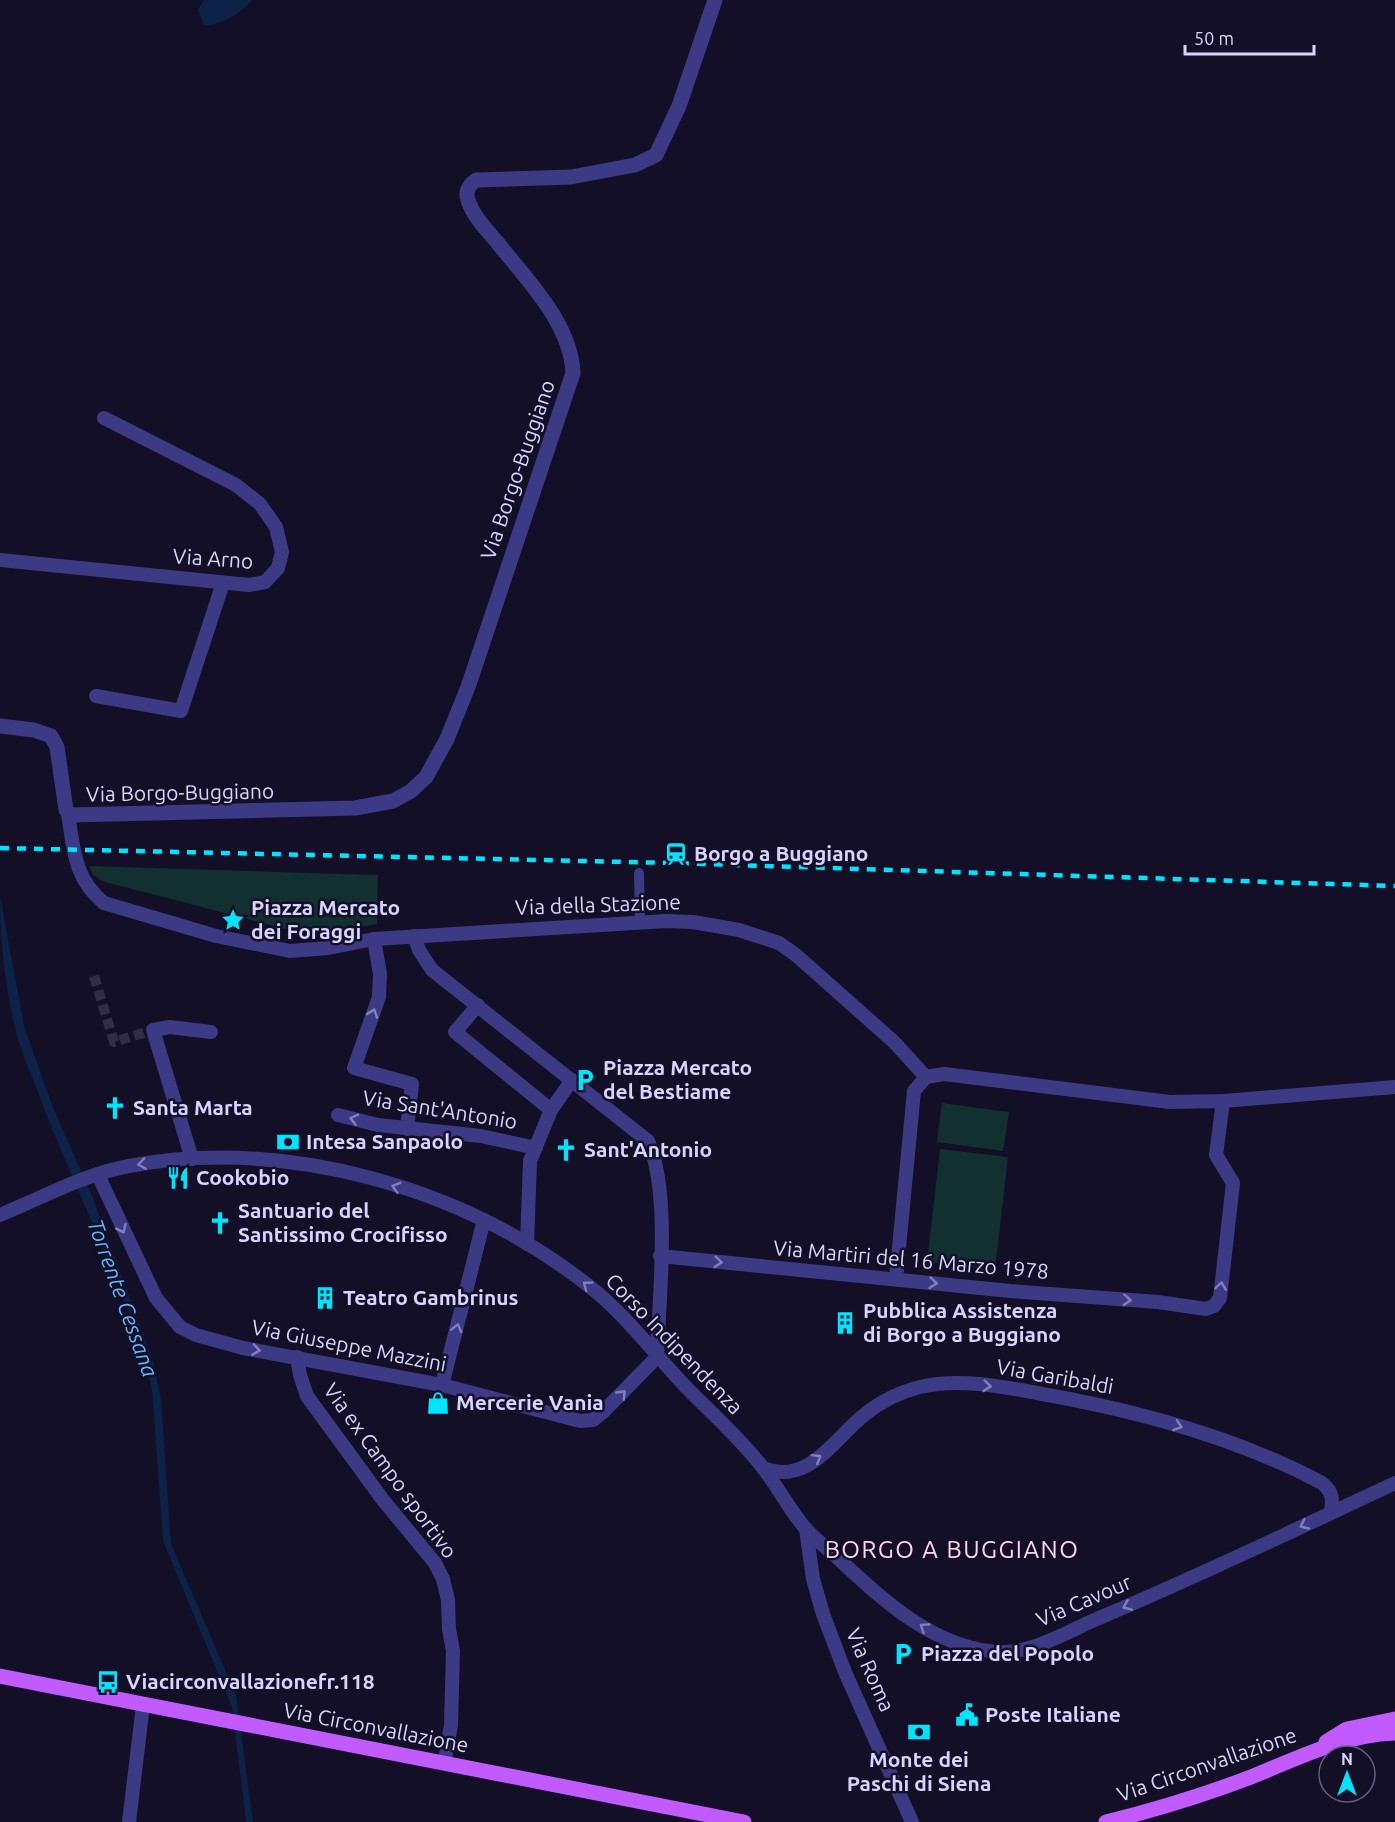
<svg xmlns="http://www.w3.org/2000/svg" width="1395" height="1822" viewBox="0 0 1395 1822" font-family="Ubuntu,sans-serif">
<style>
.green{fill:#12302f}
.water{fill:#0c2248}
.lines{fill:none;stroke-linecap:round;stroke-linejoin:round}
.pedestrian-tunnel{stroke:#312d47;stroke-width:10;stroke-dasharray:10 5;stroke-linecap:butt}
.pedestrian{stroke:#3d3a85;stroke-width:10}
.minor{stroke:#3d3a85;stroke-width:14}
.tertiary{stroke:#3d3a85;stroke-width:15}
.primary{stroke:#c25bff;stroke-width:15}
.rail{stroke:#00e5ff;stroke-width:4.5;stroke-dasharray:9 8;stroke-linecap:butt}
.oneway{stroke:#837fbc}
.labels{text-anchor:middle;stroke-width:5;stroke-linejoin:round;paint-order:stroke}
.street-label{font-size:21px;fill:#d9d4ff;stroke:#130f26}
.poi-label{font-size:21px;font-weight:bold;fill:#d9d4ff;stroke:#130f26;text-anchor:start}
.water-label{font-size:22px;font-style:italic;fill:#62b6ff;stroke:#130f26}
.quarter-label{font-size:24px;letter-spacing:1.5px;fill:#ffd6f0;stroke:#130f26}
</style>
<rect width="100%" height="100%" fill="#130f26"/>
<g class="green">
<polygon points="89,866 378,875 377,924 312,936 102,881 93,875"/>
<polygon points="942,1103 1009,1112 1003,1151 937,1142"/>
<polygon points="940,1149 1008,1157 995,1270 927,1262"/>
</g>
<g class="water">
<path d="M204 0H252C243 12 219 27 204 25L198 10Z"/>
<path d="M0 896 24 1026 52 1105 92 1196 153 1361 161 1399 171 1544 236 1695 253 1822H246L232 1707 163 1541 152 1390C128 1286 74 1191 38 1092 30 1072 21 1052 16 1031 5 987 0 941 0 896Z"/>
</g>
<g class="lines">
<polyline class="pedestrian-tunnel" points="94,976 114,1042 153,1030"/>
<polyline class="pedestrian" points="639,873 640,921"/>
<g class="minor">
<polyline points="0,560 249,585 265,582 278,568 282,552 276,527 260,504 236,485 104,418"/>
<polyline points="96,696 181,711 223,583"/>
<path d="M68 814C74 850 74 879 104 903L216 936 290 951 328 948 374 939 666 921 693 922 739 930 779 943 796 955 894 1042 926 1077"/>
<path d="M414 936 419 950 432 970 648 1141C671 1192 659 1298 657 1357"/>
<polyline points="374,939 380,974 379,997 354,1068 412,1084 407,1129"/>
<polyline points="478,1005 455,1032 551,1110 572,1080"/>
<polyline points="338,1115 378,1125 481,1136 536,1148"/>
<polyline points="192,1159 153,1030 170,1027 211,1032"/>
<polyline points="98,1175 156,1298 180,1327 196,1335 243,1348 442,1385 580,1421 593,1420 603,1412 657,1357"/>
<path d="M0 1215C41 1198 85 1174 129 1166 287 1137 463 1187 589 1286 625 1314 653 1352 684 1385 710 1412 740 1438 763 1468 778 1487 789 1509 805 1528 816 1540 829 1550 841 1561 885 1602 936 1649 1000 1652 1034 1653 1068 1631 1099 1618 1199 1576 1297 1529 1395 1483"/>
<polyline points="527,1244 530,1161 551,1110"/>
<polyline points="660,1256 1010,1291 1158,1302 1206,1309 1214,1306 1220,1298 1233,1183 1216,1155 1223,1101"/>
<polyline points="896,1279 914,1091 926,1077 944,1074 1170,1102 1223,1101 1395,1087"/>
<polyline points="297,1357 300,1375 307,1396 383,1500 435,1563 443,1579 448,1600 449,1629 453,1651 451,1725 446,1754"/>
<polyline points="442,1385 484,1220"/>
<path d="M763 1468C808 1486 834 1439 864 1415 880 1402 900 1392 920 1387 958 1378 1000 1386 1037 1393 1135 1410 1234 1436 1322 1483 1333 1492 1333 1499 1331 1513"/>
<polyline points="806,1529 813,1579 823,1614 845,1672 912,1822"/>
<polyline points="129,1822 143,1705"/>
</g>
<path class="tertiary" d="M0 726 34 730 51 736 57 747 66 810 71 815 355 808 393 801 411 791 426 777 447 739 468 687 573 373C571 323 526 279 497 242 486 229 473 216 468 200 465 191 469 185 476 180L571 177 635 165 656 155 679 106 715 0"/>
<g class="primary">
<polyline points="0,1676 744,1822"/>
<polyline points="1326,1742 1347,1729 1395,1719"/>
<path d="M1106 1822C1155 1810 1204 1795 1251 1777 1298 1758 1343 1735 1395 1733"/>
</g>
<polyline class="rail" points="0,848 673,863 1395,886"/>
</g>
<defs><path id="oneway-chevron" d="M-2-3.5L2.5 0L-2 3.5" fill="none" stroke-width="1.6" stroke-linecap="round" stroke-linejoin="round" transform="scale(1.5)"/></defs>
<g class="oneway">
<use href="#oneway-chevron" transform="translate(373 1013) rotate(-71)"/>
<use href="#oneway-chevron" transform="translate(354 1119) rotate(-166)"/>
<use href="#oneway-chevron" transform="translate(142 1164) rotate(172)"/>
<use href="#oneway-chevron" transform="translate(396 1187) rotate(-164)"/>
<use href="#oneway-chevron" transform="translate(122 1229) rotate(66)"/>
<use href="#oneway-chevron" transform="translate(718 1262) rotate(6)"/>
<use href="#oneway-chevron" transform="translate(933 1283) rotate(6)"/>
<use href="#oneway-chevron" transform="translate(587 1285) rotate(-143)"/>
<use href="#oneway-chevron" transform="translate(1221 1286) rotate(-82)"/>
<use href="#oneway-chevron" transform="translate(1127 1300) rotate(4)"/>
<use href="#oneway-chevron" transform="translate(457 1328) rotate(-76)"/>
<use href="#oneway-chevron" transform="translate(256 1350) rotate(9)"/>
<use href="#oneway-chevron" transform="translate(987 1386) rotate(6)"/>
<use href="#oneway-chevron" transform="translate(622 1394) rotate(-46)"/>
<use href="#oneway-chevron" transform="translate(1178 1426) rotate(19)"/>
<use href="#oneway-chevron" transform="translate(817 1458) rotate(-32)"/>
<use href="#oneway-chevron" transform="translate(1304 1525) rotate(155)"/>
<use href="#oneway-chevron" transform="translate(1127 1606) rotate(157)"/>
<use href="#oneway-chevron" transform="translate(924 1627) rotate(-146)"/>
</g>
<defs>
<g id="station-bare" transform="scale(1.8)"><path d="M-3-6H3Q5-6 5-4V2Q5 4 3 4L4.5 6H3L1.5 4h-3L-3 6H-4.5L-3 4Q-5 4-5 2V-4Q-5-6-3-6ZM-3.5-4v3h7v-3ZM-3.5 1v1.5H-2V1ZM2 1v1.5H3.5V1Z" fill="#00e5ff" stroke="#130f26" stroke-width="2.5" paint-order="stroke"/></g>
<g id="sight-bare" transform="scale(1.8)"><path d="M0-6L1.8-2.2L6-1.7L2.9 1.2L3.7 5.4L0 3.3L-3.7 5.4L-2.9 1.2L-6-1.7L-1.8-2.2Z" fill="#00e5ff" stroke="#130f26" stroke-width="2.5" paint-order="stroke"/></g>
<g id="parking-bare" transform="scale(1.8)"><path d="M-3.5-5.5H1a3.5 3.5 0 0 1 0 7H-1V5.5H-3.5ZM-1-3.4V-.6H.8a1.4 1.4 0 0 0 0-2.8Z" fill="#00e5ff" stroke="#130f26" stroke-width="2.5" paint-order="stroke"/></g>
<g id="church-bare" transform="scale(1.8)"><path d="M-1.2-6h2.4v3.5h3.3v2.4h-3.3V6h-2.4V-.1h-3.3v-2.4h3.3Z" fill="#00e5ff" stroke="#130f26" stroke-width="2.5" paint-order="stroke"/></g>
<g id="bank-bare" transform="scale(1.8)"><path d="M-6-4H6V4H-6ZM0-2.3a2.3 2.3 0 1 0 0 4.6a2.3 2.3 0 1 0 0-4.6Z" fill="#00e5ff" stroke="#130f26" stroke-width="2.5" paint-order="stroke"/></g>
<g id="restaurant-bare" transform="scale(1.8)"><path d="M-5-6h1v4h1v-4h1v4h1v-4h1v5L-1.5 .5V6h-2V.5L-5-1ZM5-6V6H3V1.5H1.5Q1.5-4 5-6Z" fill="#00e5ff" stroke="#130f26" stroke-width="2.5" paint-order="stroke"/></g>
<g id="building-bare" transform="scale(1.8)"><path d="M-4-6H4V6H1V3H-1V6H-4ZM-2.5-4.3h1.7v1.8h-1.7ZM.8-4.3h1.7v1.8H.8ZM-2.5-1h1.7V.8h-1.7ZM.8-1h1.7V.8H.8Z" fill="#00e5ff" stroke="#130f26" stroke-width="2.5" paint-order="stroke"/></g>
<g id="shop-bare" transform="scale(1.8)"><path d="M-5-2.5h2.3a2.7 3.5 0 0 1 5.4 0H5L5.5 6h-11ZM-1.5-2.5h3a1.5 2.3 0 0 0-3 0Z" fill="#00e5ff" stroke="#130f26" stroke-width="2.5" paint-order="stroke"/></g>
<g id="bus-bare" transform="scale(1.8)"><path d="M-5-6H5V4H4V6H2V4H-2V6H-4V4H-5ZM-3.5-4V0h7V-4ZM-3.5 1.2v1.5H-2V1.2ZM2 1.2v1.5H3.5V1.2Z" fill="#00e5ff" stroke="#130f26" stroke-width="2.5" paint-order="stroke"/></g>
<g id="civic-bare" transform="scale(1.8)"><path d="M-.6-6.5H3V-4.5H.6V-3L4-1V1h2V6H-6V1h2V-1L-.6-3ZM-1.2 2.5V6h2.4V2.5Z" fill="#00e5ff" stroke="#130f26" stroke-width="2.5" paint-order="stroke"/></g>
</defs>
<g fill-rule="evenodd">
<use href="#station-bare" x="676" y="854"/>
<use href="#sight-bare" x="233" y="920"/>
<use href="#parking-bare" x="585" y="1080"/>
<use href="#church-bare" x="115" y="1108"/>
<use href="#bank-bare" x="288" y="1142"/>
<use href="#church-bare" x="566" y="1150"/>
<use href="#restaurant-bare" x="178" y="1178"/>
<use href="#church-bare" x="220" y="1223"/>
<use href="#building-bare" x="325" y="1298"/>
<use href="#building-bare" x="845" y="1323"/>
<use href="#shop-bare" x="438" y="1403"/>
<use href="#parking-bare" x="903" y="1654"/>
<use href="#bus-bare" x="108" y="1682"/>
<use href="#civic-bare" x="967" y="1715"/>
<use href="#bank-bare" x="919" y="1732"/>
</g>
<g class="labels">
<g class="street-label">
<text transform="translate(518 470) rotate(-71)" y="7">Via Borgo-Buggiano</text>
<text transform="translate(213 559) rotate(4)" y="7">Via Arno</text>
<text transform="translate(180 793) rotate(-1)" y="7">Via Borgo-Buggiano</text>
<text transform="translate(598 905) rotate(-2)" y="7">Via della Stazione</text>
<text transform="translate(440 1110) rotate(9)" y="7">Via Sant'Antonio</text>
<text transform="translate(911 1260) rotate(5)" y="7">Via Martiri del 16 Marzo 1978</text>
<text transform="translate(674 1344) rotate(46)" y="7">Corso Indipendenza</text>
<text transform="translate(349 1346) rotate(11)" y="7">Via Giuseppe Mazzini</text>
<text transform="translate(1055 1377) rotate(10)" y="7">Via Garibaldi</text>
<text transform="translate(390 1471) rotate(54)" y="7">Via ex Campo sportivo</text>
<text transform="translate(1084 1601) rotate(-23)" y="7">Via Cavour</text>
<text transform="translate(870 1670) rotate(66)" y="7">Via Roma</text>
<text transform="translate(376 1728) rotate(11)" y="7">Via Circonvallazione</text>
<text transform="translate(1207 1765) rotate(-19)" y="7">Via Circonvallazione</text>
</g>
<g class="poi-label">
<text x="694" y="861">Borgo a Buggiano</text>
<text x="251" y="915">Piazza Mercato<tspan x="251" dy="24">dei Foraggi</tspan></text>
<text x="603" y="1075">Piazza Mercato<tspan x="603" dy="24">del Bestiame</tspan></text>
<text x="133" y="1115">Santa Marta</text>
<text x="306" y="1149">Intesa Sanpaolo</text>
<text x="584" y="1157">Sant'Antonio</text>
<text x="196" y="1185">Cookobio</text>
<text x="238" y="1218">Santuario del<tspan x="238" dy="24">Santissimo Crocifisso</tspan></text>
<text x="343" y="1305">Teatro Gambrinus</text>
<text x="863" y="1318">Pubblica Assistenza<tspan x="863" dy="24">di Borgo a Buggiano</tspan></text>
<text x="456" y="1410">Mercerie Vania</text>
<text x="921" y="1661">Piazza del Popolo</text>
<text x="126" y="1689">Viacirconvallazionefr.118</text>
<text x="985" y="1722">Poste Italiane</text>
<text x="919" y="1767" text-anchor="middle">Monte dei<tspan x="919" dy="24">Paschi di Siena</tspan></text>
</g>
<g class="water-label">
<text transform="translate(123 1298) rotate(70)" y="8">Torrente Cessana</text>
</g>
<g class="quarter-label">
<text x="952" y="1558">BORGO A BUGGIANO</text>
</g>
</g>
<g transform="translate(1347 1774)"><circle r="28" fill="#130f26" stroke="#625e7d" stroke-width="1.5"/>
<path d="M0-4.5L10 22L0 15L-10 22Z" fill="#00e5ff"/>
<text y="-9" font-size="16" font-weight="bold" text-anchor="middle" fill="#d9d4ff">N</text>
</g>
<path d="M1185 45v9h129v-9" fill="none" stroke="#d9d4ff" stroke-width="3"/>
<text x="1194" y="45" font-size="18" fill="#d9d4ff" stroke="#130f26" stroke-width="4.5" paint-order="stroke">50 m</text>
</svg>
